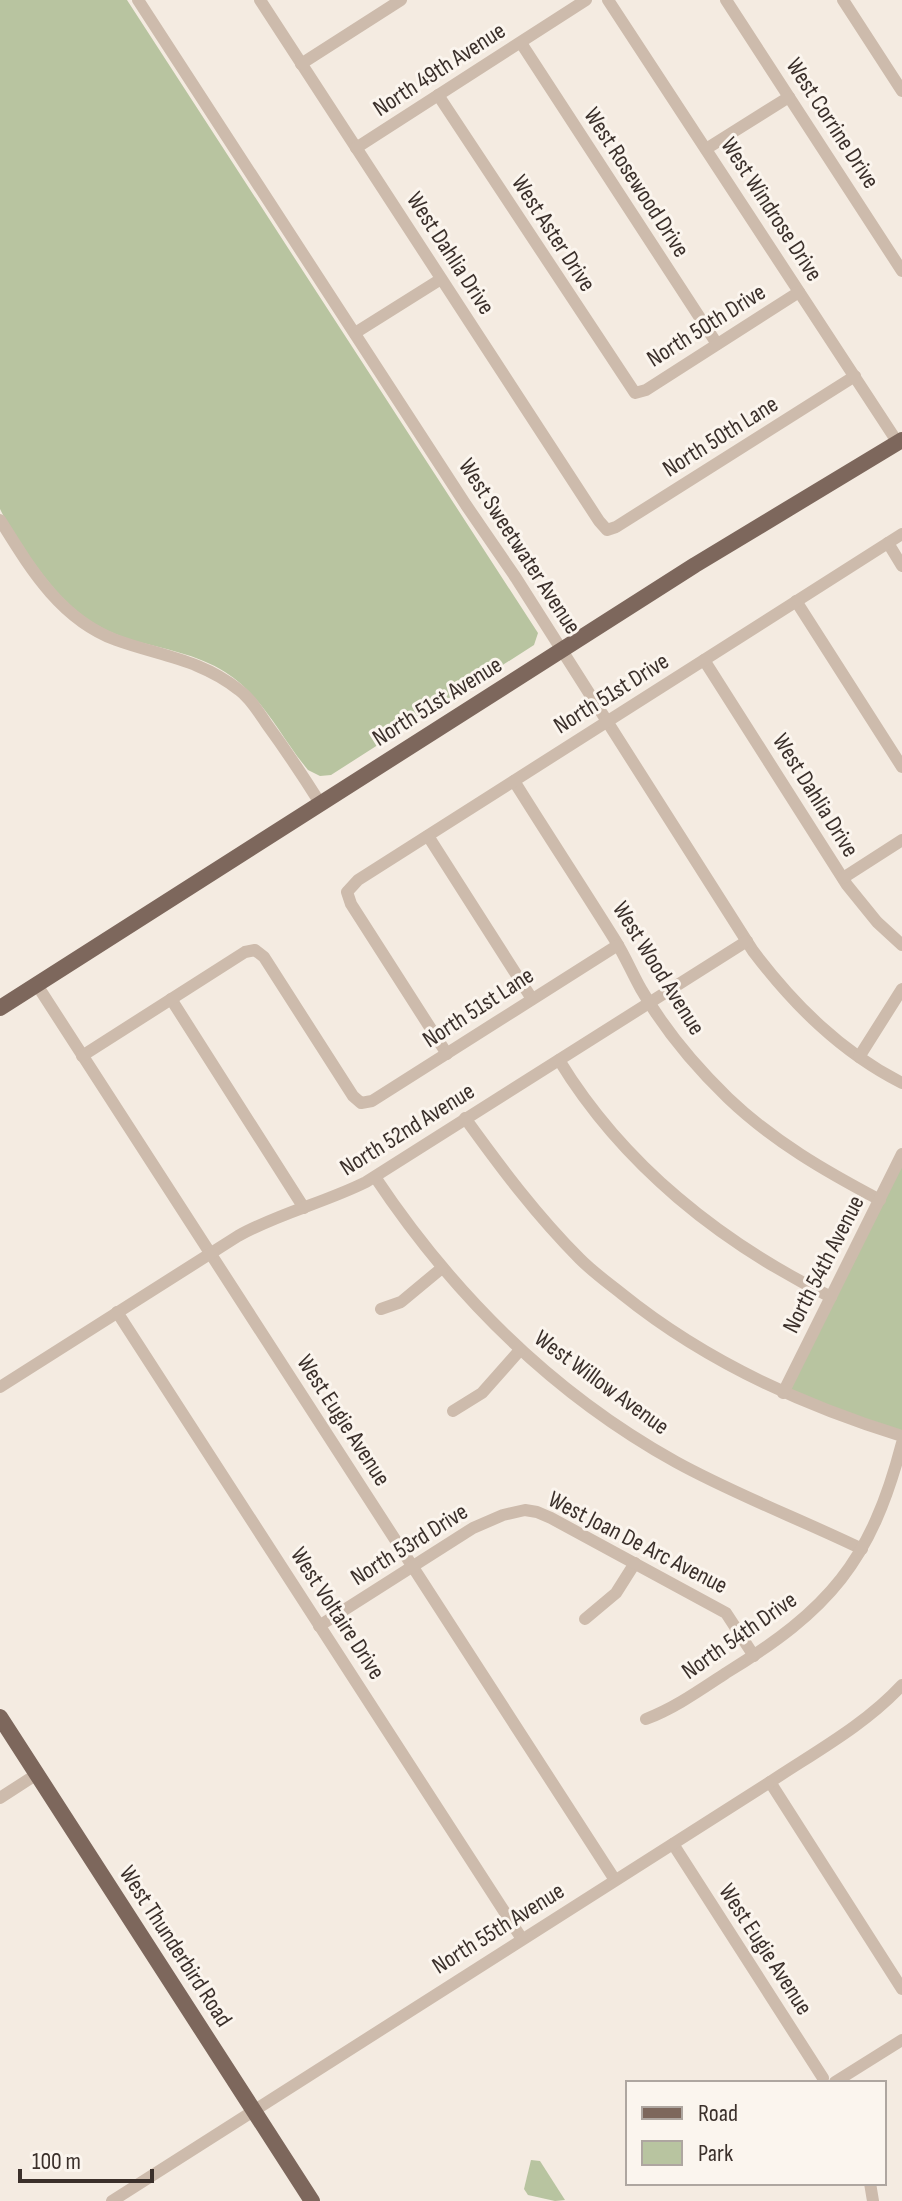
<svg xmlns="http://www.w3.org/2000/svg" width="902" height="2201" viewBox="0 0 902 2201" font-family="'Sofia Sans Condensed',sans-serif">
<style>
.green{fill:#b8c4a0}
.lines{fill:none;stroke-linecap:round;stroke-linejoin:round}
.minor{stroke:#cdbbac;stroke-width:12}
.major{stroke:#7d675c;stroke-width:16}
.labels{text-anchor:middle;stroke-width:6;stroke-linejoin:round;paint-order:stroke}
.street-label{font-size:24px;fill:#3b302b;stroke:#fbf5ee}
</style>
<rect width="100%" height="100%" fill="#f4ebe1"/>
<g class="green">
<path d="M0 0H127L538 633 534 645 331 775 320 776 308 770C280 736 263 696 225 672 197 654 163 649 132 640 83 625 58 597 29 556 19 541 8 526 0 509Z"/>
<polygon points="902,1154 902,1436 783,1393"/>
<polygon points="531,2160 540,2161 565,2200 555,2201 528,2195 524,2189"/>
</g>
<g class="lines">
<g class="minor">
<path d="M138 0 466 505 516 578 753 951C794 1005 841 1052 902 1083"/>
<polyline points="260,0 599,521 607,530 616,527 855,376"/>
<polyline points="608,0 898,443"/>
<polyline points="726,0 902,271"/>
<polyline points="843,0 902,91"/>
<polyline points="521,43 717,344"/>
<polyline points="301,64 401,0"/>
<polyline points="438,95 635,393 646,390 799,292"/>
<polyline points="356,148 586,0"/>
<polyline points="706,149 789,97"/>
<polyline points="355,333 441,279"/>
<path d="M0 520C30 568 60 619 116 640 160 656 200 659 239 690 250 698 258 711 266 723 285 749 303 776 320 803"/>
<polyline points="888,543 902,566"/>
<polyline points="796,601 902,767"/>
<polyline points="704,660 847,885 877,922 902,945"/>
<path d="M514 781C547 834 582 887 615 940 625 956 632 973 641 989 664 1029 695 1066 728 1098 773 1141 825 1171 880 1200"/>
<polyline points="428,836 532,999"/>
<polyline points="843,878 902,840"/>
<polyline points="37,985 615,1880"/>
<polyline points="171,999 304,1208"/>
<polyline points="447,1054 351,904 347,892 358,880 902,534"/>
<polyline points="82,1056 245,952 255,950 264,957 353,1096 361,1103 372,1101 618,945"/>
<polyline points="859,1057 902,989"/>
<path d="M559 1060C623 1165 721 1243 831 1297"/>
<path d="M465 1118C501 1168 537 1216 580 1259 593 1272 608 1283 622 1294 705 1361 801 1405 902 1436"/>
<path d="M375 1177C453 1294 552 1393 676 1462 736 1495 800 1519 862 1549"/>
<polyline points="381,1309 401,1302 442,1268"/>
<polyline points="117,1312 522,1939"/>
<path d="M0 1387 238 1236C279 1213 324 1203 366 1182L747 941"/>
<polyline points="783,1393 902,1154"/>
<polyline points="453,1411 482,1393 520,1350"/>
<polyline points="585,1619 616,1593 635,1563"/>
<polyline points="319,1626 473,1528 503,1515 525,1510 537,1512 551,1518 726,1613 754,1656"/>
<path d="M646 1719C675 1708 700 1690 726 1673 829 1610 871 1562 902 1443"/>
<polyline points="770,1782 902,1989"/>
<polyline points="0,1798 37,1774"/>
<polyline points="673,1844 823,2078"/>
<polyline points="835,2082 902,2040"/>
<polyline points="870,2183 873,2201"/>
<path d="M112 2201 770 1782C815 1752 865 1725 902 1685"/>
</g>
<g class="major">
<polyline points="0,1008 695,565 902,440"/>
<polyline points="0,1717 312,2201"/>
</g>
</g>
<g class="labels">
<g class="street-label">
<text transform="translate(439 69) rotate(-33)" y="8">North 49th Avenue</text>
<text transform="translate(833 123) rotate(57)" y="8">West Corrine Drive</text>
<text transform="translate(637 182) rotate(57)" y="8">West Rosewood Drive</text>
<text transform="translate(772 209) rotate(57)" y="8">West Windrose Drive</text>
<text transform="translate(554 233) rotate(57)" y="8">West Aster Drive</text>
<text transform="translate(451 253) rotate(57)" y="8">West Dahlia Drive</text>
<text transform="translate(706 325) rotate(-32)" y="8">North 50th Drive</text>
<text transform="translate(720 436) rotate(-32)" y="8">North 50th Lane</text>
<text transform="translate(520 546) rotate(57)" y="8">West Sweetwater Avenue</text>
<text transform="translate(611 693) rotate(-32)" y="8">North 51st Drive</text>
<text transform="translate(437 701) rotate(-32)" y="8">North 51st Avenue</text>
<text transform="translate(816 795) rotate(58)" y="8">West Dahlia Drive</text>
<text transform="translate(659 968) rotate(58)" y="8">West Wood Avenue</text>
<text transform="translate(478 1007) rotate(-33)" y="8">North 51st Lane</text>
<text transform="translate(407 1129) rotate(-32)" y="8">North 52nd Avenue</text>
<text transform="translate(823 1264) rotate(-63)" y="8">North 54th Avenue</text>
<text transform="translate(602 1382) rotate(36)" y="8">West Willow Avenue</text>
<text transform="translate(344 1420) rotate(57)" y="8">West Eugie Avenue</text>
<text transform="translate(638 1542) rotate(27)" y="8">West Joan De Arc Avenue</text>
<text transform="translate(409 1544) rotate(-32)" y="8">North 53rd Drive</text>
<text transform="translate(338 1613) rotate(57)" y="8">West Voltaire Drive</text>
<text transform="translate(739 1635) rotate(-35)" y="8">North 54th Drive</text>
<text transform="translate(498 1928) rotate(-32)" y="8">North 55th Avenue</text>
<text transform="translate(176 1946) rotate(57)" y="8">West Thunderbird Road</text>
<text transform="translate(766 1949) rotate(57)" y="8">West Eugie Avenue</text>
</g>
</g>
<rect x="626" y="2081" width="260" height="104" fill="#fbf5ee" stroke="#aea6a0" stroke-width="2"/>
<rect x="642" y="2107" width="40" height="12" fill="#7d675c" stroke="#aea6a0" stroke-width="2"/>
<text x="698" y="2121" font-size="24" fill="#3b302b">Road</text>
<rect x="642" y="2141" width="40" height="24" fill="#b8c4a0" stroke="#aea6a0" stroke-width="2"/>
<text x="698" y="2161" font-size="24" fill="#3b302b">Park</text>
<path d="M20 2169v12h132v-12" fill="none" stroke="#3b302b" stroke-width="4"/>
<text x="32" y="2169" font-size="24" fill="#3b302b" stroke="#fbf5ee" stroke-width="6" paint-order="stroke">100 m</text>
</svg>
